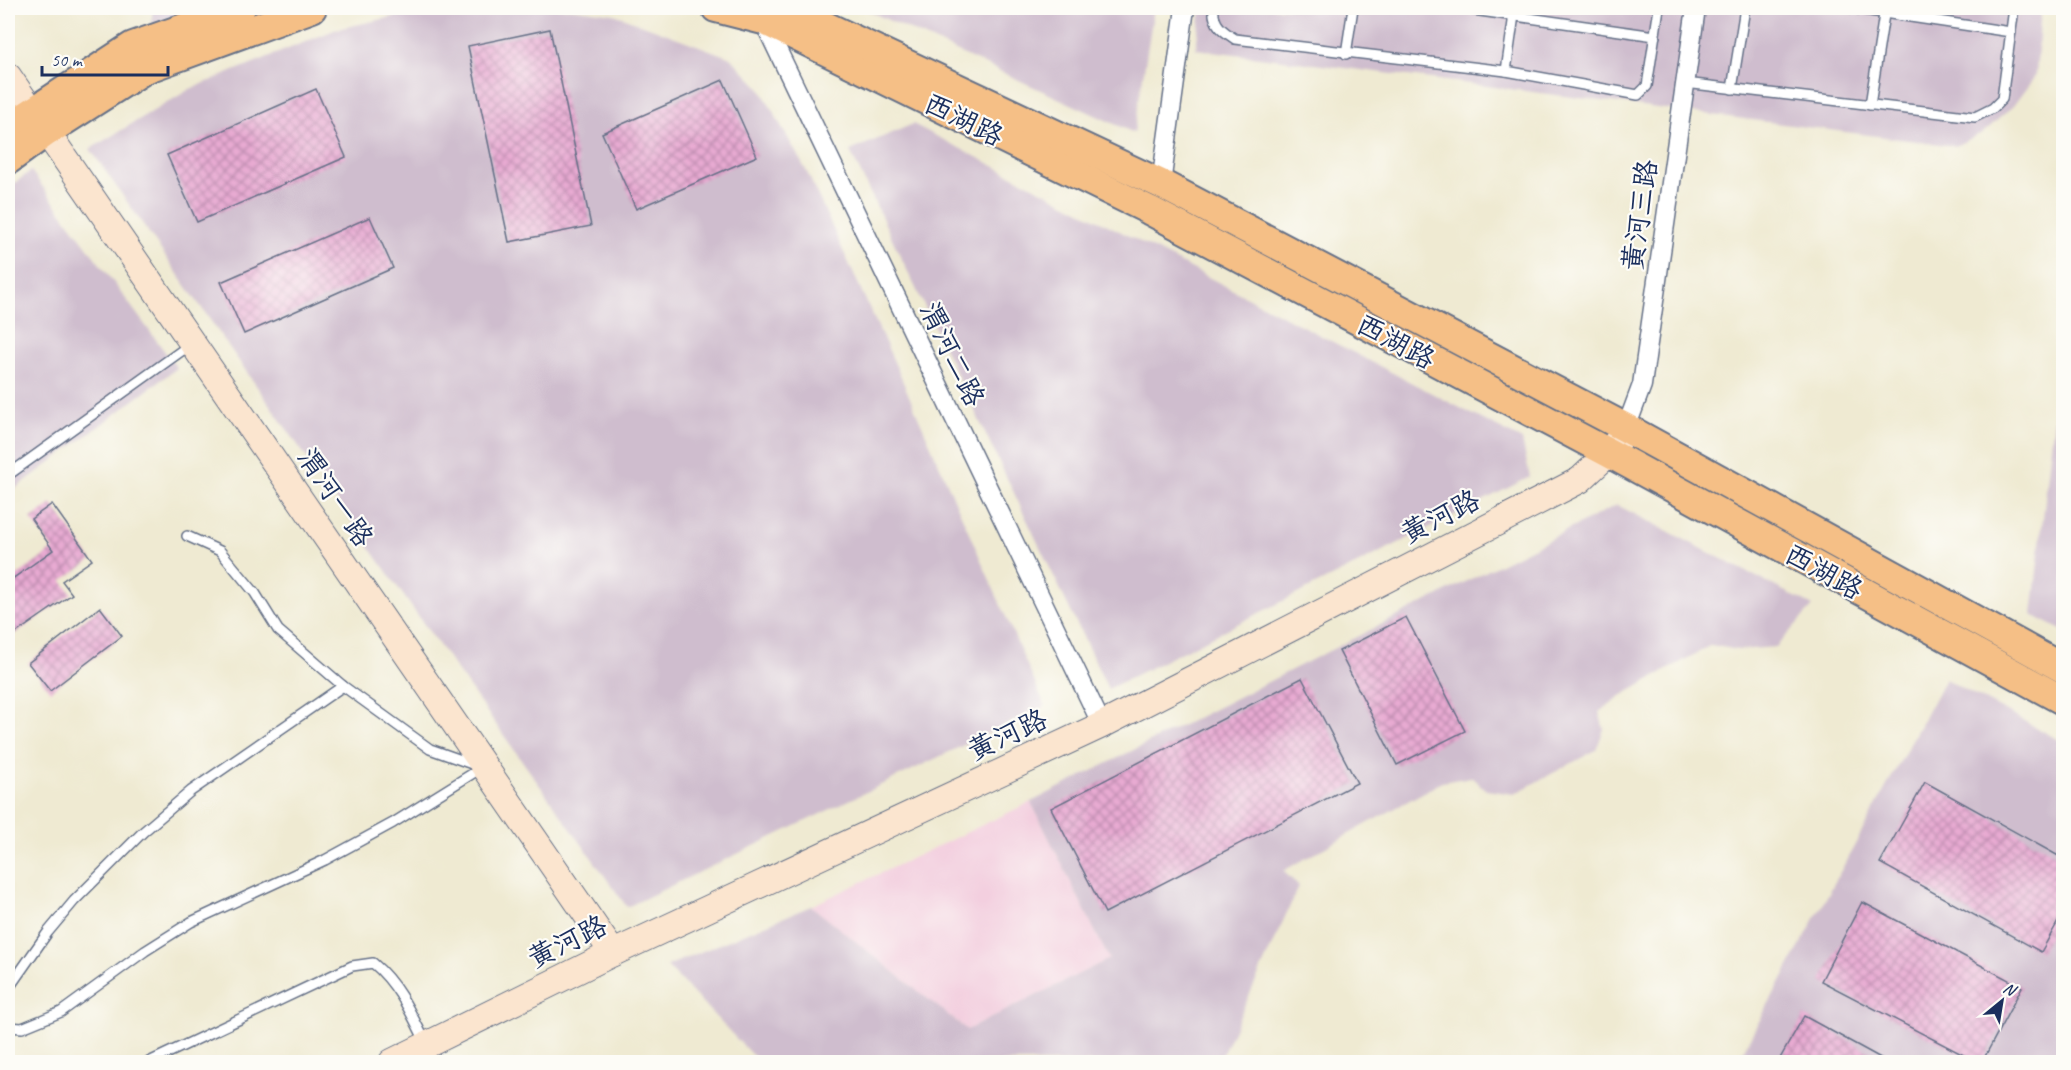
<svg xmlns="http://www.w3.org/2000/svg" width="2071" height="1070" viewBox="0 0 2071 1070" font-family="Caveat,'LXGW WenKai TC',sans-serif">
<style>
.built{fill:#f3cfdf}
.industrial{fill:#cfbdce}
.building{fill:url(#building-cross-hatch)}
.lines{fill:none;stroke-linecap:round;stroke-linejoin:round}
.lane-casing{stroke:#657087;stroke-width:12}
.street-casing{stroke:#657087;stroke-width:21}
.secondary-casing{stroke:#657087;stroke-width:28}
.primary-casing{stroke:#657087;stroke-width:32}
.lane{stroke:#fff;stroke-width:9}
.street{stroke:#fff;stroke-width:18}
.secondary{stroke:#fbe5cf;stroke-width:26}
.primary{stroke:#f5bf86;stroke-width:28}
.labels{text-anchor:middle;stroke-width:4.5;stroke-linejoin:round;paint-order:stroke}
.street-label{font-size:28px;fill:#1b2f5e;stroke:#fdfcf7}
</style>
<defs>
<pattern id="building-cross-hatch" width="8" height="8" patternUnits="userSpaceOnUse" patternTransform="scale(1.5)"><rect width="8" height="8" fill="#e8aad2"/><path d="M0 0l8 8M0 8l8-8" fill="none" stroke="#bb8bae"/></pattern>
</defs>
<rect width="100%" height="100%" fill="#fdfcf7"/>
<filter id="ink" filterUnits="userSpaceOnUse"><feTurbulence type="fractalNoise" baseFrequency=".0167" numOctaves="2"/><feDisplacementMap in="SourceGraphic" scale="12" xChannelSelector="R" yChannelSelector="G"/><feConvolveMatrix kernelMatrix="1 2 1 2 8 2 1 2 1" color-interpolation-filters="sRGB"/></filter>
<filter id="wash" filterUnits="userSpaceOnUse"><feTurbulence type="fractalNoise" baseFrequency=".008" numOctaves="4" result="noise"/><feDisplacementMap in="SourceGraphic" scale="24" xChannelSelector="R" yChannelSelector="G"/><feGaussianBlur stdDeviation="1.35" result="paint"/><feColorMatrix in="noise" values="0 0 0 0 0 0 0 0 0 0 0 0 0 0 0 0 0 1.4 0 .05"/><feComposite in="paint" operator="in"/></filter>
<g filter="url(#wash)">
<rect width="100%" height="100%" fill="#efead2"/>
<polygon class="built" points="1031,802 1109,959 967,1030 811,906"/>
<g class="industrial">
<polygon points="153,8 198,8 151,25"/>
<polygon points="434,8 571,8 614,14 731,58 760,88 807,172 896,366 1045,706 627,907 413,609 90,149 190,89 337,29"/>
<polygon points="862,8 1154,8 1134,133"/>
<polygon points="1201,8 2041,8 2036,75 2013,106 1984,132 1955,146 1196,49"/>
<polygon points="913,124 1522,440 1530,477 1108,689 850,151"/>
<polygon points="31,171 177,368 8,494 8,188"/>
<polygon points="2063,340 2064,631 2063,631 2032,615"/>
<polygon points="1617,505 1813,606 1776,647 1738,650 1711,645 1621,696 1599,712 1604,729 1596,750 1514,794 1486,790 1471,777 1442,782 1283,871 1299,886 1219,1062 762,1062 751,1054 667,966 811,906 967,1030 1109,959 1031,802"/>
<polygon points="1945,679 2063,742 2063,1062 1737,1062"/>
</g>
<g id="blocks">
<g class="building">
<polygon points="550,29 591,226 509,242 468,46"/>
<polygon points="723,80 757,156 636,209 602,133"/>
<polygon points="316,89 346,157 197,222 167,155"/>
<polygon points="370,217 393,268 244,334 221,282"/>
<polygon points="52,504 92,560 62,581 72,594 13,635 8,628 8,582 53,550 31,519"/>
<polygon points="100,607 122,636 50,691 28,663"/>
<polygon points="1406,617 1465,731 1397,765 1339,651"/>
<polygon points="1302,678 1357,783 1105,913 1051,808"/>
<polygon points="1925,782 2064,859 2064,911 2041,952 1880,863"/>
<polygon points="1862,902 2022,987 1982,1062 1977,1062 1821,981"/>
<polygon points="1804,1016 1888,1062 1778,1062"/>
</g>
</g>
</g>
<g filter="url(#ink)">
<use href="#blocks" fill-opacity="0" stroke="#657087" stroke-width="1.5"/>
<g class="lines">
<g class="lane-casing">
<g id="lane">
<path d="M1214 8C1212 24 1223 31 1235 39L1506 71 1638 95 1647 86 1659 8"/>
<polyline points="1459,8 1655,36"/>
<polyline points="1850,8 2011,32"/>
<polyline points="1346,54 1353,8"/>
<polyline points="1506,71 1515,8"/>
<polyline points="1685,83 1975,117 1993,108 2002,99 2014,8"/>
<polyline points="1732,89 1745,8"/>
<polyline points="1870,105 1885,8"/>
<polyline points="8,475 191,344"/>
<polyline points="187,536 220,551 255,593 278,630 343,686 430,749 475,765"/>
<polyline points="8,989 48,932 74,901 143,832 191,791 343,686"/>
<polyline points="8,1027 22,1028 61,1012 145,951 191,922 325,860 393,823 483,767"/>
<path d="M149 1062 352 966 373 963C398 984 411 1013 426 1043"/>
</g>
</g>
<g class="street-casing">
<g id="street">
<polyline points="762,18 1102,725"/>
<polyline points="1161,184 1185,8"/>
<polyline points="1626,428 1642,385 1696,8"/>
</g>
</g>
<g class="secondary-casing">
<g id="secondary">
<polyline points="8,76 613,953"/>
<polyline points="392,1062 613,953 1102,725 1580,480 1609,453 1620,437"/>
</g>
</g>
<g class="primary-casing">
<g id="primary">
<polyline points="716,8 763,20 1149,210 1609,453 2064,701"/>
<polyline points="787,8 1161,184 1626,428 2064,669"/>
<polyline points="8,128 133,46 241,8"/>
<polyline points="8,160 45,133 145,69 312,8"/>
</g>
</g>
<use href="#lane" class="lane"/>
<use href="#street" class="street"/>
<use href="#secondary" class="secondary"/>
<use href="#primary" class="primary"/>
</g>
</g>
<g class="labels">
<g class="street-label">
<text transform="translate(964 119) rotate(26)" y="10">西湖路</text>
<text transform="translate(1639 215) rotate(-82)" y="10">黄河三路</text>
<text transform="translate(1396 341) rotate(28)" y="10">西湖路</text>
<text transform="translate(953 354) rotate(64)" y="10">渭河二路</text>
<text transform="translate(336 497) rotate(56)" y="10">渭河一路</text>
<text transform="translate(1440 516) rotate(-27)" y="10">黄河路</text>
<text transform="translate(1824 571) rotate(29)" y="10">西湖路</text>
<text transform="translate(1007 734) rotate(-25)" y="10">黄河路</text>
<text transform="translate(567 941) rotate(-26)" y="10">黄河路</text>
</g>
</g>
<rect width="2071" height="1070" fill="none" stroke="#fdfcf7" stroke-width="30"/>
<g transform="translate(2002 1001) rotate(30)" stroke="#fdfcf7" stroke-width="4.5" paint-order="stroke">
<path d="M0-4.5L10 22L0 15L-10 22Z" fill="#1b2f5e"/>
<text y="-9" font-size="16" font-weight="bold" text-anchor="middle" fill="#1b2f5e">N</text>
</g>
<path d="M42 66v9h126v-9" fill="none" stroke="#1b2f5e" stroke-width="3"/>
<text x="51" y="66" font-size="18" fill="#1b2f5e" stroke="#fdfcf7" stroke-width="4.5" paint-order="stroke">50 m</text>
</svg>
